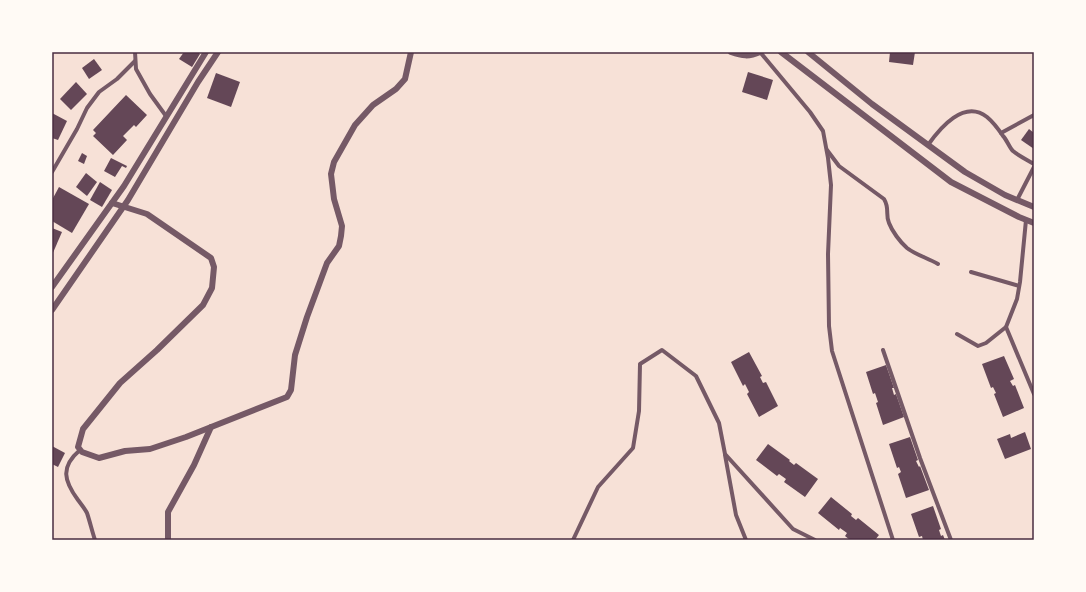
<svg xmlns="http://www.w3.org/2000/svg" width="1086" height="592" viewBox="0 0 1086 592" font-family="'Sofia Sans Condensed',sans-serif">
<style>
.building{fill:#644757}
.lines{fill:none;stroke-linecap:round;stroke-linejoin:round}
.minor{stroke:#755966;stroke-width:4}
.tertiary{stroke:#755966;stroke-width:6}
.neatline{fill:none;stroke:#4a2c40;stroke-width:1.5}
</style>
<rect width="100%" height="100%" fill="#f7e1d7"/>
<g class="building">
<polygon points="184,52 198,52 200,54 192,67 179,59"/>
<polygon points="890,52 915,52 913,65 889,62"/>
<polygon points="94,59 102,70 89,79 82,68"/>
<polygon points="748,72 773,80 767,100 742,92"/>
<polygon points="216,73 240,82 231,107 207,98"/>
<polygon points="76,82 87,94 71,110 60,99"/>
<polygon points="126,95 147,115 136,127 134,125 123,136 127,140 113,155 93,136 96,133 93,130"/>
<polygon points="52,113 67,121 58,140 52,138"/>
<polygon points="1029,129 1034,133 1034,149 1021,140"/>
<polygon points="82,153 87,156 84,164 78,161"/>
<polygon points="111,158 127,166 126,168 122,166 115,177 104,171"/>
<polygon points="86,173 97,182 87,196 76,187"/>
<polygon points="100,182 112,190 102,207 90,200"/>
<polygon points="59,187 89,204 72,233 52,221 52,200"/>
<polygon points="52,228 62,232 52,255"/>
<polygon points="749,352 762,376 760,377 763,383 766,382 778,406 759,417 747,394 749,392 745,384 743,386 731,362"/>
<polygon points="1004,356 1014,379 1010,381 1013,386 1015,385 1024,408 1003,417 994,394 996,393 993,387 991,388 982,364"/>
<polygon points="886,365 894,388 892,388 894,395 896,394 904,417 883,425 876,403 878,402 875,393 873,394 866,372"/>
<polygon points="1025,432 1031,449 1005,459 997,439 1010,434 1011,438"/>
<polygon points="910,437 918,460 916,461 919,467 920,466 929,490 906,498 898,474 901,472 899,467 897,468 889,444"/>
<polygon points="768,444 790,460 789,461 794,465 796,463 818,479 805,497 784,482 786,479 779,474 777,476 756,460"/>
<polygon points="52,446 65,453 58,467 52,464"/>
<polygon points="831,497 852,514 851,516 856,520 858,518 879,535 875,540 850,540 845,536 847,533 840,528 839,530 818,513"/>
<polygon points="933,506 941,529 939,530 941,536 943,535 945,540 923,540 922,536 919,537 911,514"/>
</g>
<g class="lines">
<g class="minor">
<polyline points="135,52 136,69 150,94 166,116"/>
<polyline points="760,52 810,112 823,131 828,158 831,185 828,254 829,326 832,351 893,540"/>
<polyline points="1001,133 1034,115"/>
<path d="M928 145C940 128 964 99 987 117 993 122 999 130 1003 136 1007 140 1009 147 1013 151 1019 156 1027 160 1034 164"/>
<path d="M827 150 839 166 884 199C890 209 885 214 889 223 892 231 900 242 907 248 916 255 928 258 938 264"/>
<polyline points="52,172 77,129 87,108 99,92 117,79 135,61"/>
<polyline points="1017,200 1034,167"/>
<polyline points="971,272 1019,286"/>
<polyline points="1006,327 1034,394"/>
<polyline points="957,334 978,346 986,343 1006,327 1017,299 1020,282 1026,220"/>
<polyline points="883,350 920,458 951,540"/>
<path d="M80 450C60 467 64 481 78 500 81 504 85 509 87 513 90 522 92 531 95 540"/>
<polyline points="725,455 736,515 746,540"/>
<polyline points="573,540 598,487 633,448 639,411 640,364 662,350 696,376 719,423 725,454 793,529 815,540"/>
</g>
<g class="tertiary">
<path d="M731 52C742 56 749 57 760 52"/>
<polyline points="781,52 951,182 1019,217 1034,223"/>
<polyline points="808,52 872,104 965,172 1005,195 1034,207"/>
<polyline points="112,203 147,214 211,258 214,267 212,288 203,305 157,350 120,383 83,429 78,447 82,452 99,458 125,451 150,449 186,437 287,397 291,390 295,355 307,317 327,263 339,246 341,236 342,226 334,199 331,174 334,162 355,125 373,105 396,89 405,79 411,52"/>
<polyline points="52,287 124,186 206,52"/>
<polyline points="52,310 128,200 198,82 218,52"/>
<polyline points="168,540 168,512 194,465 211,427"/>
</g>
</g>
<rect width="1086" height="592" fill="none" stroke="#fffaf5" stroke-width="106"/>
<rect x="53" y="53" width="980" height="486" class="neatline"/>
</svg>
